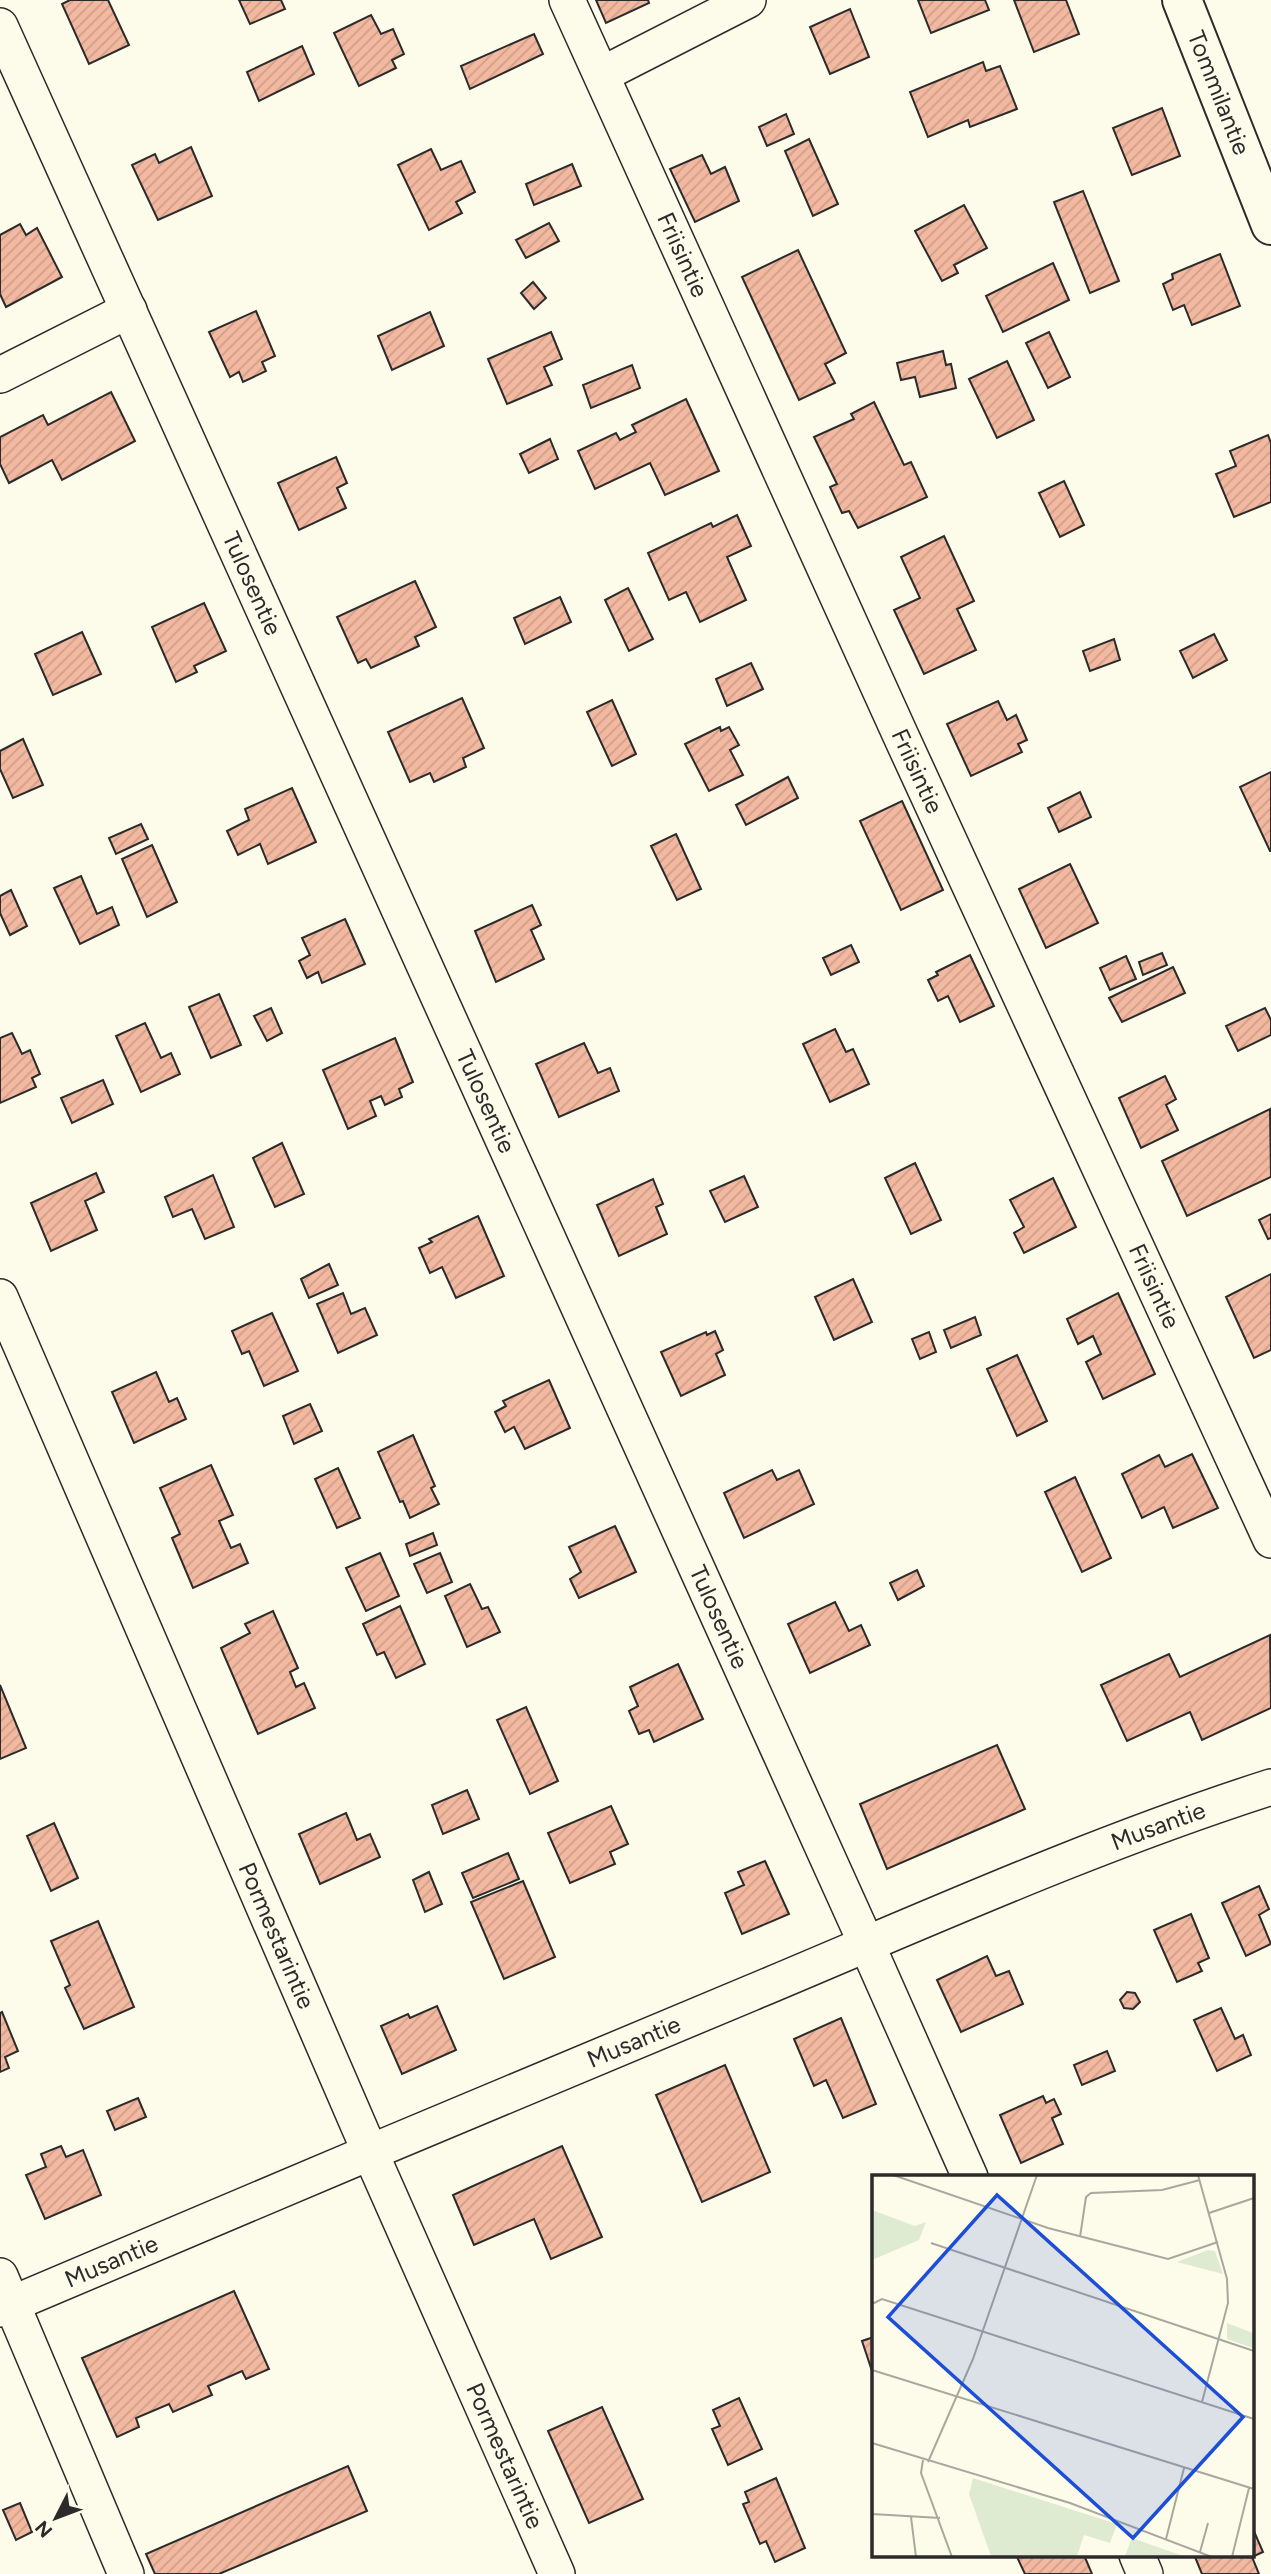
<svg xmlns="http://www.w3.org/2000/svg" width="1271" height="2574" viewBox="0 0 1271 2574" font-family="Figtree,sans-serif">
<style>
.building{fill:url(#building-hatch);stroke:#2b2b2b;stroke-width:2}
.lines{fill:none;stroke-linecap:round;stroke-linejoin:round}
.minor-casing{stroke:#2b2b2b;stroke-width:38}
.secondary-casing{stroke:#2b2b2b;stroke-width:42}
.minor{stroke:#fdfbea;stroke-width:35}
.secondary{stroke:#fdfbea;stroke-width:38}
.labels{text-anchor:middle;stroke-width:5;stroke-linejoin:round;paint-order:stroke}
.street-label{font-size:24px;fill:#2b2b2b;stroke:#fdfbea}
.inset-road{fill:none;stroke:#a9a89e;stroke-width:2}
.view{fill:#1d4ed8;fill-opacity:0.15;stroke:#1d4ed8;stroke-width:3.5}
.inset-edge{fill:none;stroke:#2b2b2b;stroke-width:3.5}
</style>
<defs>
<pattern id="building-hatch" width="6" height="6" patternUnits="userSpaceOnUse" patternTransform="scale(1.75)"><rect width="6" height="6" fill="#f2b8a0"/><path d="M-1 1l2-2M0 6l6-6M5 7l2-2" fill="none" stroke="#d09e8a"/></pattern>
</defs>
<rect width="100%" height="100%" fill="#fdfbea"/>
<g class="building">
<polygon points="70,0 108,0 129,45 89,64 62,4"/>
<polygon points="239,0 281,0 285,9 250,24"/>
<polygon points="596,0 648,0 649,3 606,23"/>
<polygon points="918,0 985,0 989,10 931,33"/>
<polygon points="1014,0 1066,0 1079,34 1034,52"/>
<polygon points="850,9 869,57 830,74 810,27"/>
<polygon points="371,15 381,34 393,29 404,54 392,60 396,68 359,86 334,33"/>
<polygon points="534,34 543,54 470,89 461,66"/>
<polygon points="302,46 314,74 259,101 247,72"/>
<polygon points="983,62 986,71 1000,66 1017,109 970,127 968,120 928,137 910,92"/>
<polygon points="1162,108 1180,156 1132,175 1113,128"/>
<polygon points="786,114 794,134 767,146 759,127"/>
<polygon points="809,139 838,204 813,216 785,151"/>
<polygon points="191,147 212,196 158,220 132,165 155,154 159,163"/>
<polygon points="431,149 441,170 461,161 475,192 456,202 462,213 429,230 398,165"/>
<polygon points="702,155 711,174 725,167 739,201 695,222 670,169"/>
<polygon points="572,164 581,186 534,205 526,184"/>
<polygon points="1083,191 1119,281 1090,293 1054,202"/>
<polygon points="964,205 987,248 954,265 958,273 942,281 915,231"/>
<polygon points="549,223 559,241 526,258 516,240"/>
<polygon points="20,224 26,235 37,228 62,277 6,307 0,294 0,235"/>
<polygon points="798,250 846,353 825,364 835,383 799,400 742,277"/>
<polygon points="1220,254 1240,306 1192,325 1184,305 1173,310 1163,284 1173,279 1172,274"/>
<polygon points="1053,263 1069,300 1003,332 986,296"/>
<polygon points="533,282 546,298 534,309 521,293"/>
<polygon points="256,311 275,356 262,362 266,371 243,382 239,372 230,377 209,332"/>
<polygon points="430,312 444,346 392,370 378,336"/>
<polygon points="551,332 562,359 544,367 552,385 507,404 488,359"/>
<polygon points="1049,332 1070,377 1048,388 1026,343"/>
<polygon points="943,351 946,365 951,364 956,388 920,397 915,377 901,380 897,363"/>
<polygon points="1007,361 1034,420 997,438 969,379"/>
<polygon points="632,365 640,388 591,408 583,385"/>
<polygon points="111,392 135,441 62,480 52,460 9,483 0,464 0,437 43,415 48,425"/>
<polygon points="686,399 719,471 665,495 650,463 595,489 578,451 616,433 620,440 636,432 632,425"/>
<polygon points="874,402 904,465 911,462 927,497 858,528 849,511 842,513 830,487 837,484 814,437 854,419 851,414"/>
<polygon points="1268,435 1271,443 1271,502 1234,517 1216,474 1236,466 1230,451"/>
<polygon points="550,439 558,459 529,473 520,454"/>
<polygon points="336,457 347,483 337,488 346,508 299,530 278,483"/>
<polygon points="1064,481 1084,525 1060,537 1039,493"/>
<polygon points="737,515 751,546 727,557 746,600 700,622 686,592 669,600 648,553 711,523 713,527"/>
<polygon points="944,536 974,601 957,609 976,650 924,674 894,610 920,598 901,557"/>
<polygon points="415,581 436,627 415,637 419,646 371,668 366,659 358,663 337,617"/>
<polygon points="628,588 653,639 629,651 605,600"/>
<polygon points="560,597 571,622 525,644 514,618"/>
<polygon points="204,603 226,651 194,666 197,672 176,682 152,627"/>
<polygon points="82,632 101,674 53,695 35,654"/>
<polygon points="1214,634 1227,660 1193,678 1180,651"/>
<polygon points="1114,639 1120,660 1090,671 1083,651"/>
<polygon points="751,663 763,689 727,706 716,679"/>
<polygon points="462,698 484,748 463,758 466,767 434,782 430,773 410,782 388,732"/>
<polygon points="612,700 636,754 612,766 587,712"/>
<polygon points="998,701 1007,720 1016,715 1027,740 1018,744 1022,752 971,776 947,724"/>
<polygon points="720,727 721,731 729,727 739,745 730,750 743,775 709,791 685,744"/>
<polygon points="23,739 43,785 13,798 0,769 0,751"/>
<polygon points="1271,772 1271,851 1270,851 1240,787"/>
<polygon points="788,777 798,798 746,825 736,805"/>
<polygon points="292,788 316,842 268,864 260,844 238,855 227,831 249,820 245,809"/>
<polygon points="1080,792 1091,817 1059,832 1048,808"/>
<polygon points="902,801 943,890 901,910 860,821"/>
<polygon points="141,824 148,839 116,854 109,838"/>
<polygon points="676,834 701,889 677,900 651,846"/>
<polygon points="152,845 177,902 147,917 122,859"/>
<polygon points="1070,864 1098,923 1046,948 1019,889"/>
<polygon points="81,876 97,914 112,907 119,925 80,944 54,888"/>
<polygon points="11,890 27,926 10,935 0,913 0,896"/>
<polygon points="532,905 541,925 531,930 544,959 496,982 475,931"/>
<polygon points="345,919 365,964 322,983 318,972 307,978 299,961 310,955 302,938"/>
<polygon points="851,945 859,962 831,975 823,958"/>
<polygon points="1162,953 1167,965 1143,975 1139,962"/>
<polygon points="970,955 994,1006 960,1022 948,996 938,1001 928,980 938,975 936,972"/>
<polygon points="1126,956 1136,979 1110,990 1100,968"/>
<polygon points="1173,967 1185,993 1122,1022 1109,998"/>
<polygon points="219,994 241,1045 211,1058 189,1007"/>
<polygon points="271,1008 282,1033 267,1041 254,1016"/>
<polygon points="1265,1008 1271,1020 1271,1035 1238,1051 1226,1026"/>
<polygon points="145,1023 161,1058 171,1053 180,1074 141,1092 116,1036"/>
<polygon points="835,1029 846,1052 853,1049 869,1084 830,1102 803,1044"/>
<polygon points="12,1033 22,1054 30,1050 40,1074 32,1078 36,1087 0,1103 0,1038"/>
<polygon points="395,1038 413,1082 399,1089 402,1097 385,1105 381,1096 370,1101 376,1116 348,1129 323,1070"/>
<polygon points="584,1043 598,1073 610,1068 619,1091 559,1117 536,1064"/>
<polygon points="1165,1076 1176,1099 1166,1105 1178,1130 1141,1148 1119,1098"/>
<polygon points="103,1080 113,1104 72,1123 61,1098"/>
<polygon points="1270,1109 1271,1177 1187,1216 1162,1161"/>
<polygon points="282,1143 304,1194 275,1207 253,1158"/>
<polygon points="915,1163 941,1220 911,1234 885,1178"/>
<polygon points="96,1173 104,1192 85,1201 97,1230 51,1251 31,1203"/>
<polygon points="213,1175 234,1227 205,1239 192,1209 173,1217 165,1197"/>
<polygon points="744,1176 758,1207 725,1222 710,1191"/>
<polygon points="1053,1178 1076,1227 1024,1253 1014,1233 1024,1227 1010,1200"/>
<polygon points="653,1179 663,1204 656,1207 667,1234 619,1256 597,1205"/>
<polygon points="1271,1214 1271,1238 1268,1239 1259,1220"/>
<polygon points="478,1216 504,1276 456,1298 442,1267 430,1273 419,1248 432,1242 429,1239"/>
<polygon points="329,1264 338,1285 309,1298 301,1279"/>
<polygon points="1271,1274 1271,1350 1254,1358 1226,1297"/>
<polygon points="853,1279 872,1322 834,1340 815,1297"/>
<polygon points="343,1293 351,1314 365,1308 377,1335 338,1353 317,1304"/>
<polygon points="1118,1293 1155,1374 1103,1399 1086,1362 1101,1354 1093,1336 1078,1344 1067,1319"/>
<polygon points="272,1313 298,1371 264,1386 249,1351 242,1354 232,1331"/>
<polygon points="975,1317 981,1335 951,1348 944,1330"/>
<polygon points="715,1331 723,1350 716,1354 725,1375 681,1396 661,1352 706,1332 707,1335"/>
<polygon points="929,1332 936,1352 920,1359 912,1339"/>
<polygon points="1017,1355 1047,1421 1017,1436 987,1369"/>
<polygon points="156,1372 169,1402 177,1398 186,1419 134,1443 112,1392"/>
<polygon points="549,1380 570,1428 525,1449 514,1427 505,1432 495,1412 506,1406 503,1401"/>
<polygon points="310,1404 322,1431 294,1444 283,1416"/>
<polygon points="413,1435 435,1486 431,1488 439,1504 410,1518 403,1501 400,1502 378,1452"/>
<polygon points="1192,1454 1218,1508 1173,1528 1164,1507 1142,1518 1122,1474 1159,1455 1165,1467"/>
<polygon points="211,1465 233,1515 219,1521 231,1548 240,1544 248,1563 193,1588 172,1538 180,1534 160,1488"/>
<polygon points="338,1468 360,1518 337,1528 315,1479"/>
<polygon points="772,1470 777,1480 799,1470 814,1504 744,1538 724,1493"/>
<polygon points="1075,1477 1111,1558 1082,1572 1045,1492"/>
<polygon points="615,1526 636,1572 579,1598 570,1579 581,1572 569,1547"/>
<polygon points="433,1533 437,1545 410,1556 406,1544"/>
<polygon points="380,1553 399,1596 366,1611 346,1568"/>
<polygon points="440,1553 452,1582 427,1593 414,1564"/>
<polygon points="917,1570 924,1586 898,1600 890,1583"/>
<polygon points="470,1584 482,1609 488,1607 500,1632 467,1647 445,1596"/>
<polygon points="835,1602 849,1631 861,1625 870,1645 810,1673 788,1624"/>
<polygon points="400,1606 425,1664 396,1678 384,1652 377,1655 363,1624"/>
<polygon points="273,1611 298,1668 290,1672 296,1687 304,1683 315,1708 258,1734 221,1648 250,1633 245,1624"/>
<polygon points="1270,1635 1271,1708 1202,1740 1190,1712 1127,1741 1101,1685 1169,1654 1180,1677"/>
<polygon points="678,1664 703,1719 654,1742 649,1730 639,1734 629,1711 638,1706 630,1687"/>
<polygon points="0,1685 26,1748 0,1759"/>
<polygon points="526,1707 558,1781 530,1794 497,1720"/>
<polygon points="997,1745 1025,1809 887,1869 860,1804"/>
<polygon points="467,1790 479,1819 443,1834 432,1805"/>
<polygon points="611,1806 628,1844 610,1852 615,1864 570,1883 548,1833"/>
<polygon points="346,1813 357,1840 370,1834 380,1857 320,1884 299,1834"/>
<polygon points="54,1823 78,1878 51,1891 27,1836"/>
<polygon points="508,1853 519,1879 473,1898 462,1873"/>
<polygon points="765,1861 789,1914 742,1934 725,1893 744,1885 738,1872"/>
<polygon points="429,1872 442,1904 425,1912 413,1880"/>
<polygon points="523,1881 555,1957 504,1979 471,1902"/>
<polygon points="1259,1886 1269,1909 1259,1915 1271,1944 1246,1956 1222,1903"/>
<polygon points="1191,1914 1209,1958 1198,1963 1202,1971 1177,1982 1154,1930"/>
<polygon points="98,1921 134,2007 84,2029 65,1988 70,1985 51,1941"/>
<polygon points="987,1956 996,1976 1009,1971 1023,2004 961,2032 937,1980"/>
<polygon points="1127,1992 1135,1993 1140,2002 1133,2009 1124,2008 1120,2000"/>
<polygon points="437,2006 456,2050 402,2074 381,2026 408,2014 410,2018"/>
<polygon points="1221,2008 1235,2039 1243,2035 1251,2055 1217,2071 1194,2020"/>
<polygon points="2,2012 18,2051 5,2057 9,2068 0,2072 0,2013"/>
<polygon points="841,2018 876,2104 843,2118 826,2080 814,2086 794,2039"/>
<polygon points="1107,2051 1115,2071 1082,2085 1074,2065"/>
<polygon points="725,2065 770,2172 702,2202 656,2095"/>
<polygon points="1043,2096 1046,2103 1054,2099 1061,2114 1052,2118 1063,2144 1021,2163 1000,2115"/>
<polygon points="138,2098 146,2117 115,2130 107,2111"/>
<polygon points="61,2146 66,2157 83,2150 101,2195 45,2219 26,2175 46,2167 41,2154"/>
<polygon points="562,2146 602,2237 551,2259 534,2219 474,2245 453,2195"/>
<polygon points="234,2291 269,2369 246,2379 242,2371 208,2386 212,2395 173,2412 169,2404 136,2418 139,2427 117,2437 82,2358"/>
<polygon points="874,2337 874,2371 872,2371 862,2341"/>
<polygon points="739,2398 762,2449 728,2465 712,2429 720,2426 713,2410"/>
<polygon points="602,2407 643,2499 589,2523 548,2431"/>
<polygon points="348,2466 367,2511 219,2574 155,2574 146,2554"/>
<polygon points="776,2478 805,2548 775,2562 766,2541 760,2544 743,2504 749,2502 745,2492"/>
<polygon points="20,2503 32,2532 16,2540 3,2510"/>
<polygon points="1253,2529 1263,2552 1252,2557 1259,2574 1202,2574 1195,2557 1200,2555 1252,2555"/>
<polygon points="1016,2555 1084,2555 1092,2574 1025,2574"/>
</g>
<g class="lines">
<g class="minor-casing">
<g id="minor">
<path id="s1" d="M567 0 900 734 1271 1540"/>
<path id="s2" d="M0 26 867 1945 970 2177"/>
<polyline points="603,74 748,0"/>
<polyline points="0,375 129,310"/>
<path id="s3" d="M0 1297 370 2152 557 2574"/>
<polyline points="0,2276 126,2574"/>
<path id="s4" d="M0 2309C250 2202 500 2098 751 1993 923 1921 1093 1844 1271 1787"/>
<polyline points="1137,2555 1145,2574"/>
</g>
</g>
<g class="secondary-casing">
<g id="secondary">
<path id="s5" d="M1182 0 1271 225"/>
</g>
</g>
<use href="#minor" class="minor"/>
<use href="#secondary" class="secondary"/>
</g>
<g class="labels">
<g class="street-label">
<text dy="8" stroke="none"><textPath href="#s5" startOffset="100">Tommilantie</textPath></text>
<text dy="8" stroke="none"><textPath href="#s1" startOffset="280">Friisintie</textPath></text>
<text dy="8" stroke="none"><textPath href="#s2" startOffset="612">Tulosentie</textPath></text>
<text dy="8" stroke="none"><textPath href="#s1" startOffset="847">Friisintie</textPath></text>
<text dy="8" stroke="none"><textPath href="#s2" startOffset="1180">Tulosentie</textPath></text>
<text dy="8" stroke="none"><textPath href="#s1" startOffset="1414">Friisintie</textPath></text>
<text dy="8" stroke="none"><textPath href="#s2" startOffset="1746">Tulosentie</textPath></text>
<text dy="8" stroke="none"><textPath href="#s4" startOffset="1255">Musantie</textPath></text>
<text dy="8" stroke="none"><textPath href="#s3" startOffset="696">Pormestarintie</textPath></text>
<text dy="8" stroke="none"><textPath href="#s4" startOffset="688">Musantie</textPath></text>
<text dy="8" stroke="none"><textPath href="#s4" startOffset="121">Musantie</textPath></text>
<text dy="8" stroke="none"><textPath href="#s3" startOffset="1264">Pormestarintie</textPath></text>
</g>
</g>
<g transform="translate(872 2175)">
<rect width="382" height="382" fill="#fdfbea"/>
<path d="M0 35 43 51 54 47 47 65 0 85ZM336 75 343 76 351 99 305 87Z" fill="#deebd1"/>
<path d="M355 148 381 158V173L355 164ZM101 303 245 349 238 368 212 360 205 381H119L97 319Z" fill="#deebd1"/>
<path d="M260 363 311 381H253Z" fill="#deebd1"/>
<path class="inset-road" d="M21 0 176 53 296 84 346 67M326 0 355 104 356 128 330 227M337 38 382 23M208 62 214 22 219 18 290 15 328 5M59 68 382 176M0 129 10 124 382 244M0 195 382 314M0 268 198 328 340 382M51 285 49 298 80 382M56 287 101 184 165 0M0 339 68 343M39 342 44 382M294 364 312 293M328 377 336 348M360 382 377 313"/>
<path class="view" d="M125 20 371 242 261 363 16 142Z"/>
<rect width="382" height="382" class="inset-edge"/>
</g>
<g transform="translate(56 2518) rotate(228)" stroke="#fdfbea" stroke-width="5" paint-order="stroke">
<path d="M0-5L12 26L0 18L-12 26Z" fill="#2b2b2b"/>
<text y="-10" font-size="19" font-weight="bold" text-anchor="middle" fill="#2b2b2b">N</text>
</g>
</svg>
